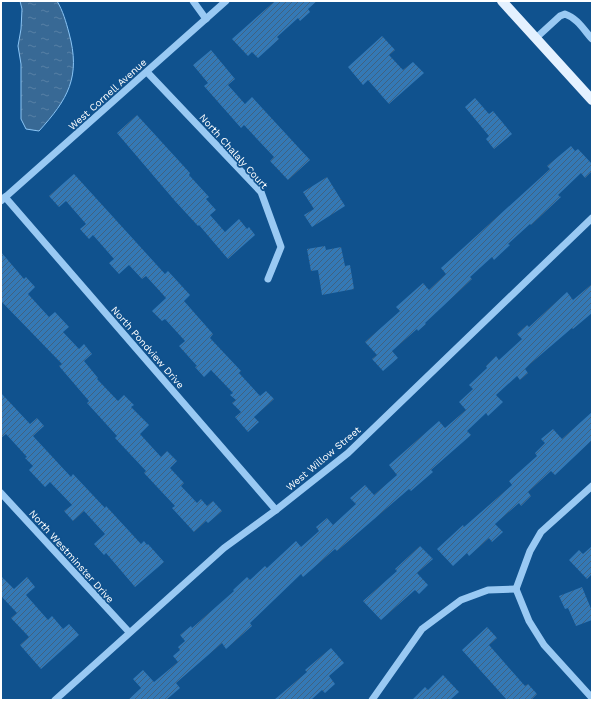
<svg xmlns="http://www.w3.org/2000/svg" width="593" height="701" viewBox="0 0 593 701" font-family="'Work Sans',sans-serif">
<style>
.water{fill:url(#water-ripples);stroke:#8ac5f6}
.building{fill:url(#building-hatch)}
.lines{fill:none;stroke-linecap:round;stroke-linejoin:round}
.minor{stroke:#99c9f3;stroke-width:7}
.major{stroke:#e4f1ff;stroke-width:10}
.labels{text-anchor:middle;stroke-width:3.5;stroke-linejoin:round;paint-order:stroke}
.street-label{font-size:10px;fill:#fff;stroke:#10528e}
</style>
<defs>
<pattern id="water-ripples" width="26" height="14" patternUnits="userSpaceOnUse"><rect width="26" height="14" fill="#386995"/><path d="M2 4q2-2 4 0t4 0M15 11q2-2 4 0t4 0" fill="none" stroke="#5680a5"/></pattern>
<pattern id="building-hatch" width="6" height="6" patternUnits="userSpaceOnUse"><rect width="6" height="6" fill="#3479b6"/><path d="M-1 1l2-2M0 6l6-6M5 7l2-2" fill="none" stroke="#406281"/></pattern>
</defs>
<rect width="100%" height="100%" fill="#10528e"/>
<path class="water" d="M20 1H57C63 11 66 22 69 33 81 77 68 99 39 131L26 129 21 119V64L18 46 21 29 22 9Z"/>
<g class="building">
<polygon points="275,1 317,1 308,9 310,12 300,21 298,18 277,37 279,39 258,58 252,52 248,56 232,39"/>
<polygon points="382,36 395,50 389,55 403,70 413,62 424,73 389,104 368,80 363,85 348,67"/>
<polygon points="211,50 235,79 228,85 245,104 252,97 310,160 288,180 270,161 274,157 244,125 241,128 204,86 208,83 193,65"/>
<polygon points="475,98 489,114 493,111 512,134 494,149 486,139 489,136 465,107"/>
<polygon points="137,115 190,173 189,175 209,197 206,199 216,210 210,215 225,232 239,219 247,229 249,227 255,235 228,259 199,225 198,226 175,201 117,133"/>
<polygon points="571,146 575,151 578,149 592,164 592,171 585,178 581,173 558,195 561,197 531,225 530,224 508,244 510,245 494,260 492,257 470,277 472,279 425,323 426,324 418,331 417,329 392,351 398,358 383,371 372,359 377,355 365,342 400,311 396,307 423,283 429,290 446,274 441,268 550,169 547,166"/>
<polygon points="74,174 165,274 168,271 190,295 184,301 213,334 210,338 241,371 239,373 260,396 266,391 274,399 254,417 259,422 248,432 235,417 241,412 232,403 236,400 230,395 233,393 211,370 204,377 195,367 197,366 179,346 185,341 165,319 162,321 152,311 166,298 146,276 142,279 129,265 119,274 109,263 114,259 93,235 89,239 80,229 86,224 66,201 59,207 49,196"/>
<polygon points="327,177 345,206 312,227 304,215 314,209 303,192"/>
<polygon points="325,246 326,250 341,247 345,266 350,265 354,289 322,295 318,270 311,271 307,249"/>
<polygon points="1,252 24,279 26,277 35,287 28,294 49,317 55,312 69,327 63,332 79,349 84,344 92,354 84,361 98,378 97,379 118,401 124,395 134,405 131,407 149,425 140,434 161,457 167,451 177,461 170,468 184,483 181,486 197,503 201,499 207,506 213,501 222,511 208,523 206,521 194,532 172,508 175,506 144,473 146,471 115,438 117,436 87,403 89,401 59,366 62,364 1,301"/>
<polygon points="592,284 592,313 573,329 572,328 530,364 525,369 528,373 520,380 517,376 496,395 503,402 488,416 486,413 467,431 471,435 431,470 433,472 411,491 409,489 337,551 335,549 303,577 301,574 250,623 252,626 226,649 222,643 176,683 180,688 166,700 128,700 141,688 133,679 143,670 154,682 178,662 173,656 180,650 178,647 185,641 180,635 191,626 192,628 234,591 233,590 247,577 250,580 265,566 267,568 296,541 301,547 319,531 316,527 327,518 333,525 356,504 350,498 365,485 374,495 397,475 389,465 439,421 445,428 466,410 459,402 473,389 469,385 487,368 486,366 496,356 499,360 522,339 517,334 527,325 529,327 567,292 573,300"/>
<polygon points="1,393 30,424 37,418 44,426 33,436 71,477 73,474 105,508 106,506 141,544 144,541 147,545 148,544 164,562 135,587 106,553 104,555 94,544 105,534 84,511 73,521 64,511 72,505 50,482 45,487 29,470 33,466 25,458 27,457 6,434 1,438"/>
<polygon points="592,412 592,440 555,475 551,471 528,492 531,496 521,506 519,503 495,524 503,532 492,542 489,538 469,556 467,553 453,566 437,549 463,525 464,527 512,485 509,481 537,456 535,453 545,443 541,439 553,429 562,439"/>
<polygon points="420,546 433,559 417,573 428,585 419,594 415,590 381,620 363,601 397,571 395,569"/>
<polygon points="592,546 592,574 587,579 569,560 579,550 583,554"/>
<polygon points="1,576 14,589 27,577 35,587 26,595 48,620 52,616 63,629 69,624 79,635 41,669 20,645 29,637 11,618 17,613 1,596"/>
<polygon points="582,587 592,611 592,620 576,626 568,608 565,609 559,596"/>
<polygon points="487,627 497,638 489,645 525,686 528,684 537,694 531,700 507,700 462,650"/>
<polygon points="331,648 344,663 329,676 335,684 325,693 322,690 311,700 274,700 307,672 305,670"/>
<polygon points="443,675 459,692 450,700 412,700 425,687 428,690"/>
</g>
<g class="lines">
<g class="minor">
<polyline points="193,1 206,19"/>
<path d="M536 38 560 16 565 14C577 18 584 30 592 39"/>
<polyline points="147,72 261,192 281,247 268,279"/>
<polyline points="5,197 276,510"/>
<polyline points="1,201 226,1"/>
<polyline points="1,493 129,632"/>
<polyline points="516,589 529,621 544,645 592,698"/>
<polyline points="516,589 530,551 541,532 592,486"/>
<polyline points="55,700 224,548 276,510 348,453 592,218"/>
<polyline points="372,700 422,629 461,600 488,590 516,589"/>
</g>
<polyline class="major" points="502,1 592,100"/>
</g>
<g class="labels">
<g class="street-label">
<text transform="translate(107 94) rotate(-42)" y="4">West Cornell Avenue</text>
<text transform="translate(234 151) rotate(48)" y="4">North Chalaly Court</text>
<text transform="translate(148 347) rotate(49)" y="4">North Pondview Drive</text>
<text transform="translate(323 458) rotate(-40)" y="4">West Willow Street</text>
<text transform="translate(72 556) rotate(48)" y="4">North Westminster Drive</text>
</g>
</g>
<rect width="593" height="701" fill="none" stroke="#ffffff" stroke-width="4"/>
</svg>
